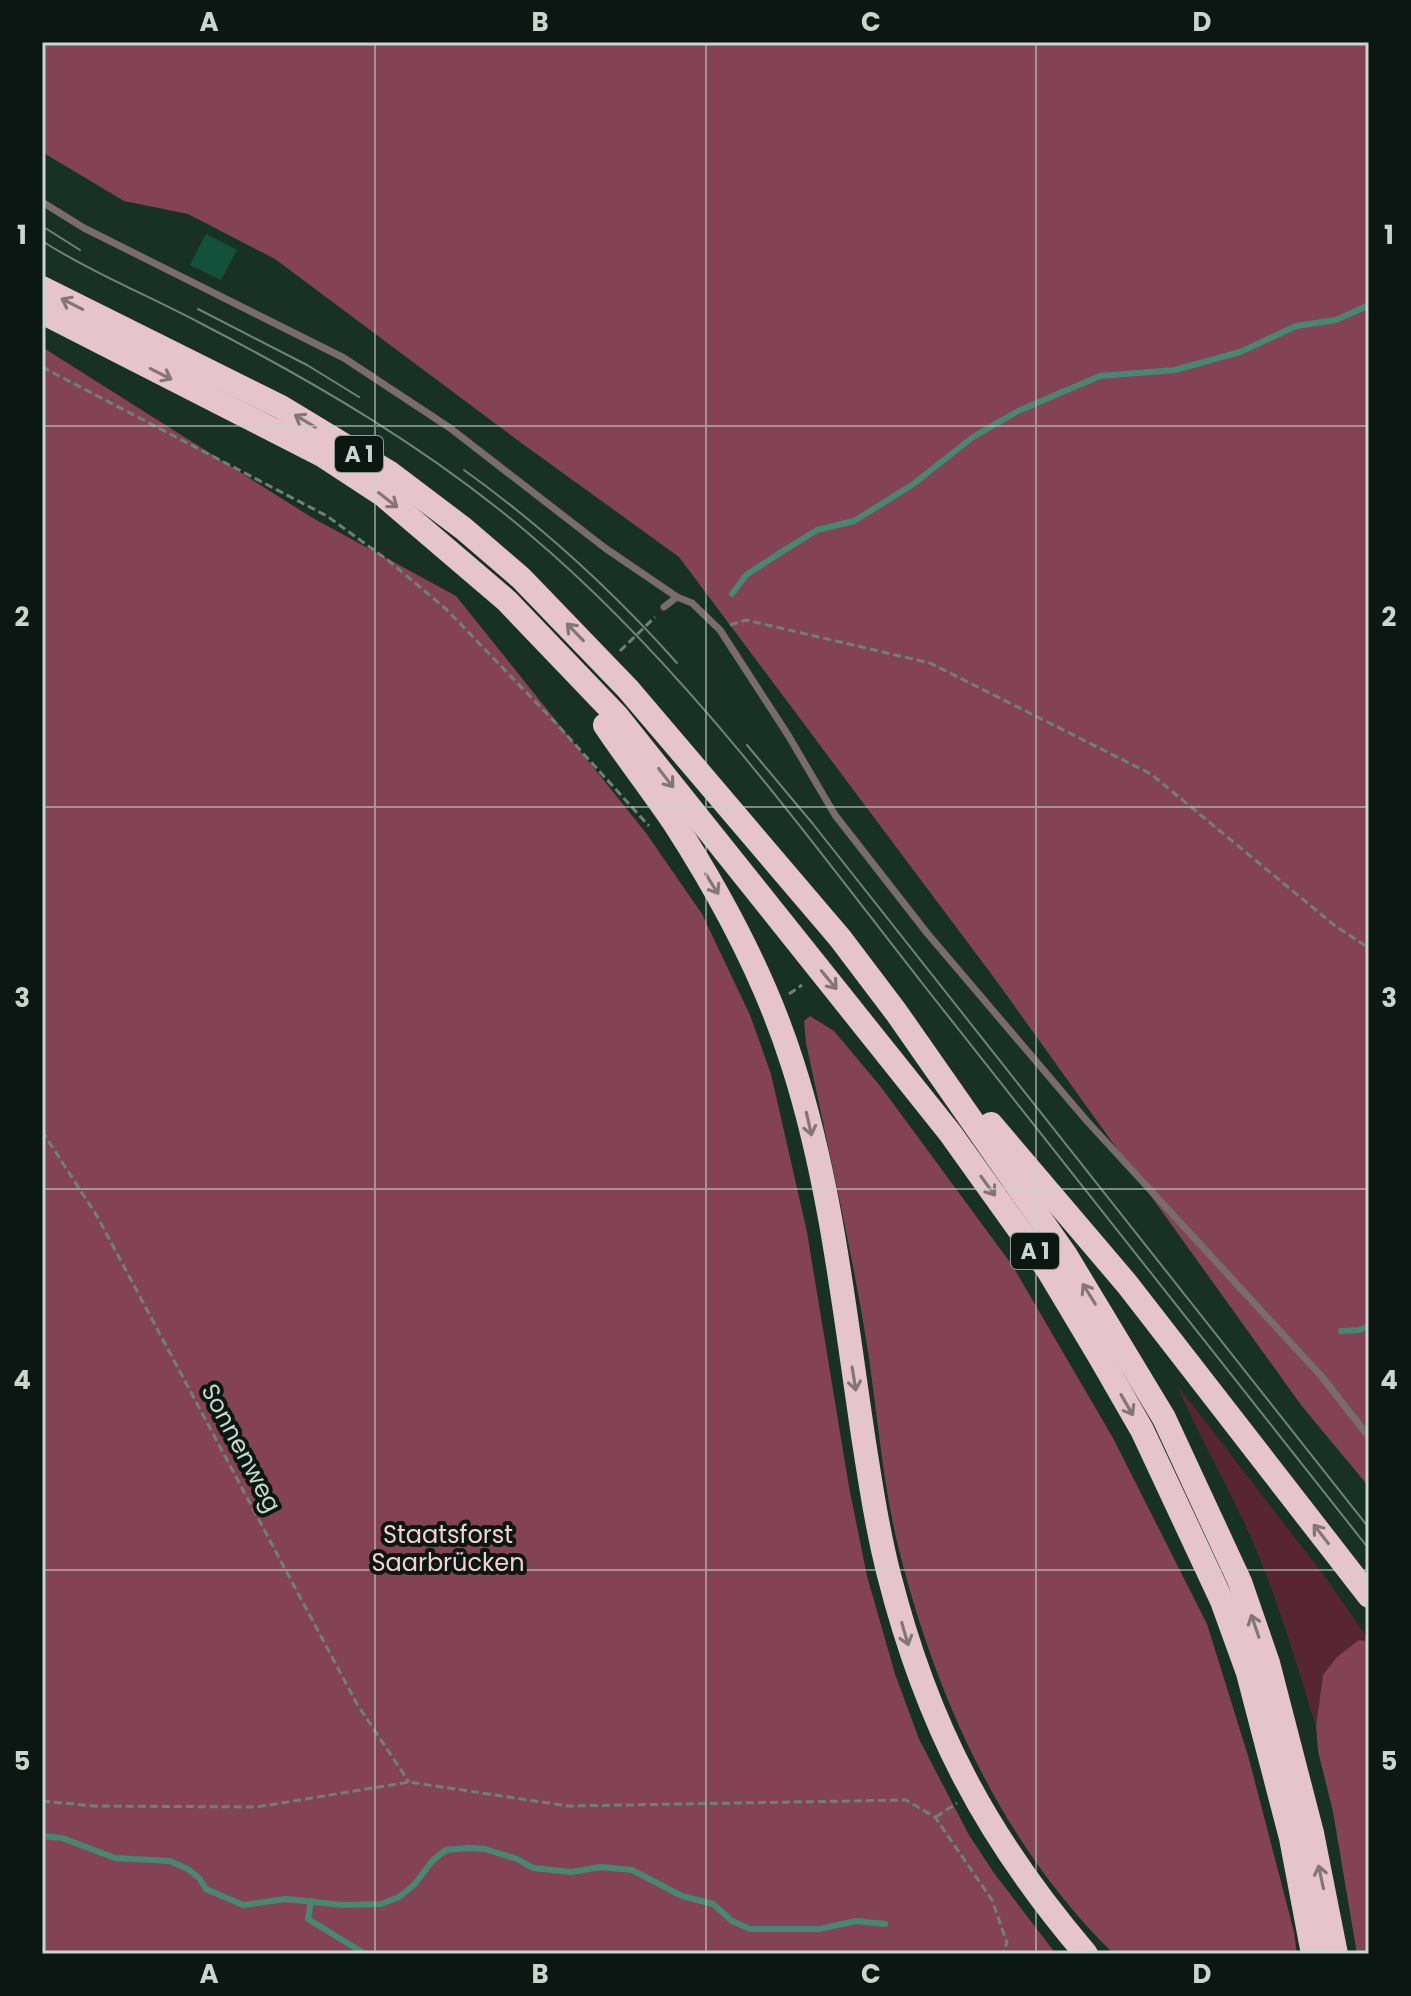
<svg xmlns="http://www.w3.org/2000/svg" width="1411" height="1996" viewBox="0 0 1411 1996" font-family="Poppins,sans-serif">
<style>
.green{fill:#582534}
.forest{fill:#834255}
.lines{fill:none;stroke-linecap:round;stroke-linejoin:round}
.stream{stroke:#468873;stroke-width:6}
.building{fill:#13513c}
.path{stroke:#6d8179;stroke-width:3;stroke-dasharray:8 4;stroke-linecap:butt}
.service{stroke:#796b6e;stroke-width:7}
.motorway{stroke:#e5c4cb;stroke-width:24}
.tram{stroke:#6f847b;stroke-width:2}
.oneway{stroke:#837678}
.grid{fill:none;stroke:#c7d6cf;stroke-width:2;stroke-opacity:0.55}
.labels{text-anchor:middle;stroke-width:8;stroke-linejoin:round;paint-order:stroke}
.shield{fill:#0b1712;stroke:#8f9d96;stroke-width:2}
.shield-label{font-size:22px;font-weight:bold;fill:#c7d6cf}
.street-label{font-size:24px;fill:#c7d6cf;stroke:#0b1712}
.park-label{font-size:24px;fill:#f7ced7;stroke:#0b1712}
.neatline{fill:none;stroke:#c7d6cf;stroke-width:3}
.grid-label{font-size:26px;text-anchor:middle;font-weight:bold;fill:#c7d6cf}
</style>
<rect width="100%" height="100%" fill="#173127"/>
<path class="green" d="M1177 1385 1323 1574 1369 1640H1359L1323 1675 1316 1726C1295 1660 1276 1592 1247 1529 1225 1480 1198 1435 1177 1385Z"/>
<g class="forest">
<polygon points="42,42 1369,42 1369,1487 1301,1405 995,979 679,557 520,442 275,259 188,214 124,201 42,152"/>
<polygon points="42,347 311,517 456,596 646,833 702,914 750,1015 771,1074 807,1232 849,1487 867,1576 895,1674 919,1739 969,1835 994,1873 1056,1954 42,1954"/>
<path d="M810 1016 834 1031 881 1087 1012 1265 1113 1438 1207 1624 1249 1759 1294 1932 1297 1954H1114C1004 1847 938 1702 900 1554 881 1480 877 1402 864 1327 848 1232 826 1138 806 1043L804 1021Z"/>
<polygon points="1359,1640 1369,1641 1369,1954 1357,1954 1333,1812 1318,1751 1316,1726 1323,1675 1337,1657"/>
</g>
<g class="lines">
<g class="stream">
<polyline points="732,594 746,575 783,551 817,530 854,521 912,485 973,437 1018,411 1100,376 1175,370 1240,352 1296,326 1336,320 1369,305"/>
<polyline points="1341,1331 1359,1330 1369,1326"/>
<polyline points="42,1836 62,1838 115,1858 170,1861 188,1869 199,1878 206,1889 243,1905 286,1899 343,1905 381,1904 399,1897 414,1885 433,1860 446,1850 468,1848 485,1849 517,1859 533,1868 571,1872 601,1867 632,1870 682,1896 713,1904 732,1921 750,1929 819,1929 856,1921 885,1924"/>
<polyline points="311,1901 308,1919 365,1954"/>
</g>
</g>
<polygon class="building" points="206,234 237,250 221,280 190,265"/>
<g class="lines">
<g class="path">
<polyline points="42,367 327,516 389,561 446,609 552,719 649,826"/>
<polyline points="730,625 746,620 930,663 1151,774 1334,925 1369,948"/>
<polyline points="620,651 655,617"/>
<polyline points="789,994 802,985"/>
<polyline points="42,1131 97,1216 357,1704 409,1782"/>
<polyline points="42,1801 94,1806 257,1807 409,1782 568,1806 906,1800 935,1817 992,1900 1007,1943 1002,1954"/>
<polyline points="936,1817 957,1803"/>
</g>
<g class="service">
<polyline points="42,202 84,228 344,358 450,428 605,548 677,597"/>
<polyline points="664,607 677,597 692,603 720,630 788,735 835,815 927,933 1086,1120 1322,1377 1369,1437"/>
</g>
<g class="motorway">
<polyline points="42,288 281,407 390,473 464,529 521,578 628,689 840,938 896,1012 1065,1254 1164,1418 1240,1582 1268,1663 1312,1833 1336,1954"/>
<polyline points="42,312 322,455 383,495 507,601 617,716 950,1133 1048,1270 1100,1357 1142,1430 1222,1601 1248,1673 1291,1838 1313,1954"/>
<path d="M605 725C627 758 652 790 675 824 724 900 766 979 793 1065 832 1187 845 1317 864 1442 871 1487 878 1532 889 1575 927 1725 986 1837 1086 1954"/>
<polyline points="991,1124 1127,1284 1369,1596"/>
</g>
<g class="tram">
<polyline points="42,226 80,250"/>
<path d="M42 241C93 273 149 296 202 324 318 384 429 449 529 534 681 662 800 827 922 983 1071 1172 1221 1360 1369 1549"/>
<polyline points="198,309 307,365 359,397"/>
<path d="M464 470C542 526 613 591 677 663"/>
<polyline points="747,745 813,824 1369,1528"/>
</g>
</g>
<defs><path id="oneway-shaft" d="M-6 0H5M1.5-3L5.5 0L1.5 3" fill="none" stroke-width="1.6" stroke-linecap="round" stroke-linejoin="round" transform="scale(2)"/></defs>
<g class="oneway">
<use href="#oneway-shaft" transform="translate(72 304) rotate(-153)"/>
<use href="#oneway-shaft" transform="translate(161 374) rotate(27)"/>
<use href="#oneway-shaft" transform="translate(305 421) rotate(-149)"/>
<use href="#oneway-shaft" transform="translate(388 500) rotate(38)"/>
<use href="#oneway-shaft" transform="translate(575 632) rotate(-134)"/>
<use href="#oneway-shaft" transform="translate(666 778) rotate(52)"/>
<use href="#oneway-shaft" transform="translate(712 884) rotate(58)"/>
<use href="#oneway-shaft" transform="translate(829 980) rotate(50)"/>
<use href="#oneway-shaft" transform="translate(809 1124) rotate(77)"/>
<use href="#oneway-shaft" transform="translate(988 1186) rotate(54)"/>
<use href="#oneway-shaft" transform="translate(1089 1294) rotate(-122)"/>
<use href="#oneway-shaft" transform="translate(854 1379) rotate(81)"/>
<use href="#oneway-shaft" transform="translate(1127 1405) rotate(60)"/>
<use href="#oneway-shaft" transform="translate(1321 1534) rotate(-128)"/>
<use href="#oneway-shaft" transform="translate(1255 1626) rotate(-109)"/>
<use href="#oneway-shaft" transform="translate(905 1634) rotate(74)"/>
<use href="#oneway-shaft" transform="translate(1321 1877) rotate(-102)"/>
</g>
<path class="grid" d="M375 42V1954M706 42V1954M1036 42V1954M42 426H1369M42 807H1369M42 1189H1369M42 1570H1369"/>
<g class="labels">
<g class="shield">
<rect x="335" y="436" width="48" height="36" rx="6"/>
<rect x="1011" y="1233" width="48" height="36" rx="6"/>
</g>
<g class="shield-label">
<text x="359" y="462">A 1</text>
<text x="1035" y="1259">A 1</text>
</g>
<g class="street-label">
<text transform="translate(241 1448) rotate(62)" y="8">Sonnenweg</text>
</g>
<g class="park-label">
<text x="448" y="1543">Staatsforst<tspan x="448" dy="28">Saarbrücken</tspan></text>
</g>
</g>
<rect width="1411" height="1996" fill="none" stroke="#0b1712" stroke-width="88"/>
<rect x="44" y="44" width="1323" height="1908" class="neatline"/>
<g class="grid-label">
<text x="209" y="31">A</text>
<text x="540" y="31">B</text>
<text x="871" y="31">C</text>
<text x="1202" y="31">D</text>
<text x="22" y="244">1</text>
<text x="1389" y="244">1</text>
<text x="22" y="626">2</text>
<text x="1389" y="626">2</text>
<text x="22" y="1007">3</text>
<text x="1389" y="1007">3</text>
<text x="22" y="1389">4</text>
<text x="1389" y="1389">4</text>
<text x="22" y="1770">5</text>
<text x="1389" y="1770">5</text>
<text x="209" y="1983">A</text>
<text x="540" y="1983">B</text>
<text x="871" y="1983">C</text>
<text x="1202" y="1983">D</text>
</g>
</svg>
